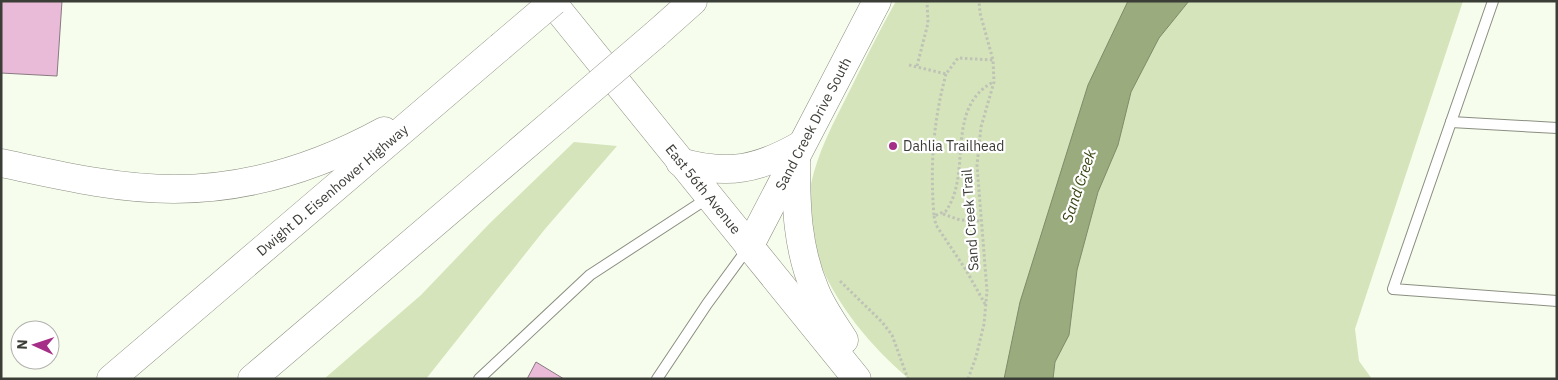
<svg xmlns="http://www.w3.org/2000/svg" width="1558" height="380" viewBox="0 0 1558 380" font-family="'IBM Plex Sans',sans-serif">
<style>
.green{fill:#d5e4bb}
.water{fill:#9aab7d;stroke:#7e8a68}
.building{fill:#eabbd9;stroke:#877982}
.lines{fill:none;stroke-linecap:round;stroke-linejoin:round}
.service-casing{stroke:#8a8f81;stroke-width:12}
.secondary-casing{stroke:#8a8f81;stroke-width:29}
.motorway-casing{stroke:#8a8f81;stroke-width:29}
.path{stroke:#bec3b6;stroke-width:3;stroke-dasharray:2.5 2.5;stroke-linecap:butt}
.service{stroke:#fff;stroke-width:10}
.secondary{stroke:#fff;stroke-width:28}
.motorway{stroke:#fff;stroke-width:28}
.motorway-bridge-casing{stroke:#8a8f81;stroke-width:29;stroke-linecap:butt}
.motorway-bridge{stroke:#fff;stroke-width:28}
.poi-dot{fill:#a52f87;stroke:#fff;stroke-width:2}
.labels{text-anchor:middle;stroke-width:4.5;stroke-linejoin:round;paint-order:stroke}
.street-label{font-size:14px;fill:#3b3d37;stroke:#fff}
.poi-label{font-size:14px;fill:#3b3d37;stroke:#fff;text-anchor:start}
.water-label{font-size:15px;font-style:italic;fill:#35440f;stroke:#fff}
</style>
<rect width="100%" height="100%" fill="#f7fded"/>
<g class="green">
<path d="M896 1H1128L1088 85 1020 302 1004 379H909C856 334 796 258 811 184 818 151 834 122 849 92 864 62 879 31 896 1Z"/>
<polygon points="1189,1 1463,1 1355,329 1359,361 1372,379 1053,379 1055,362 1069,335 1077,270 1098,192 1118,145 1131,92 1159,38"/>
<polygon points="574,142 617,146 545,229 426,379 324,379 421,295 490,223"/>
</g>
<polygon class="water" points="1128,1 1189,1 1159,38 1131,92 1118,145 1098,192 1077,270 1069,335 1055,362 1053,379 1004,379 1020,302 1088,85"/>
<g class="building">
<polygon points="1,1 62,1 57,76 1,73"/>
<polygon points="536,362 564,379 527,379"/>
</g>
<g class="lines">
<g class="service-casing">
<g id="service">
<polyline points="1493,1 1393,289 1557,301"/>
<polyline points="1451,122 1557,128"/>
<polyline points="479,379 590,275 708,198"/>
<polyline points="657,379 707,304 748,248"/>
</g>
</g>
<g class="secondary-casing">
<g id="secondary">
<path id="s1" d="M551 1 857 379"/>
<path d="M796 161C796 206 797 248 815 290 822 308 834 324 844 340"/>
<path d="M680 162C728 176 759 169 801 145"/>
<path id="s2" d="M749 247 877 1"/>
</g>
</g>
<g class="motorway-casing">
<g id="motorway">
<polyline points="656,34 693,1"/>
<path d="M1 163C58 175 116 189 174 189 248 189 320 166 384 131"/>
<path id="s3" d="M111 379 500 47"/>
<polyline points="252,379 558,118"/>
</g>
</g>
<g class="path">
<polyline points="909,65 946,74 958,58 993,60"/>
<polyline points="917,66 928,23 927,1"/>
<path d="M946 74C933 122 930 167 934 216L946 211C973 172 944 109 993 82"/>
<polyline points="943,214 960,220 981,221"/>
<polyline points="934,216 936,225 966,270 985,304"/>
<polyline points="840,281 882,322 892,335 908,379"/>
<polyline points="968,379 976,357 984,324 987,291 977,165 981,127 994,82 993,60 980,13 979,1"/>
</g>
<use href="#service" class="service"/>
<use href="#secondary" class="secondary"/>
<use href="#motorway" class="motorway"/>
<g class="motorway-bridge-casing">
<g id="motorway-bridge">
<polyline points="500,47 554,1"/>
<polyline points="558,118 656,34"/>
</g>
</g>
<use href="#motorway-bridge" class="motorway-bridge"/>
</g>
<circle class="poi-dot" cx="893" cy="146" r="5"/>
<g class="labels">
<g class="street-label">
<text dy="5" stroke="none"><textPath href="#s2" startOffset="139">Sand Creek Drive South</textPath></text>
<text dy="5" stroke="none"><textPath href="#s3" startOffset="291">Dwight D. Eisenhower Highway</textPath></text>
<text dy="5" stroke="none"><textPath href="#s1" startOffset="242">East 56th Avenue</textPath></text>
<text transform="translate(970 220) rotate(-94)" y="5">Sand Creek Trail</text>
</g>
<g class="poi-label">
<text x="903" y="151">Dahlia Trailhead</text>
</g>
<g class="water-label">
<text transform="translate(1079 186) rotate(-71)" y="5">Sand Creek</text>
</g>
</g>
<rect width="1558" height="380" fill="none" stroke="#3b3d37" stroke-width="5"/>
<g transform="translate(35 345) rotate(273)"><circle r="24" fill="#ffffff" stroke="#b1b1af"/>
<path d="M0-4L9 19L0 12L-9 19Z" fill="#a52f87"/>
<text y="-8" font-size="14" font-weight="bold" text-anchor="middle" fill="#3b3d37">N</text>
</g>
</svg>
